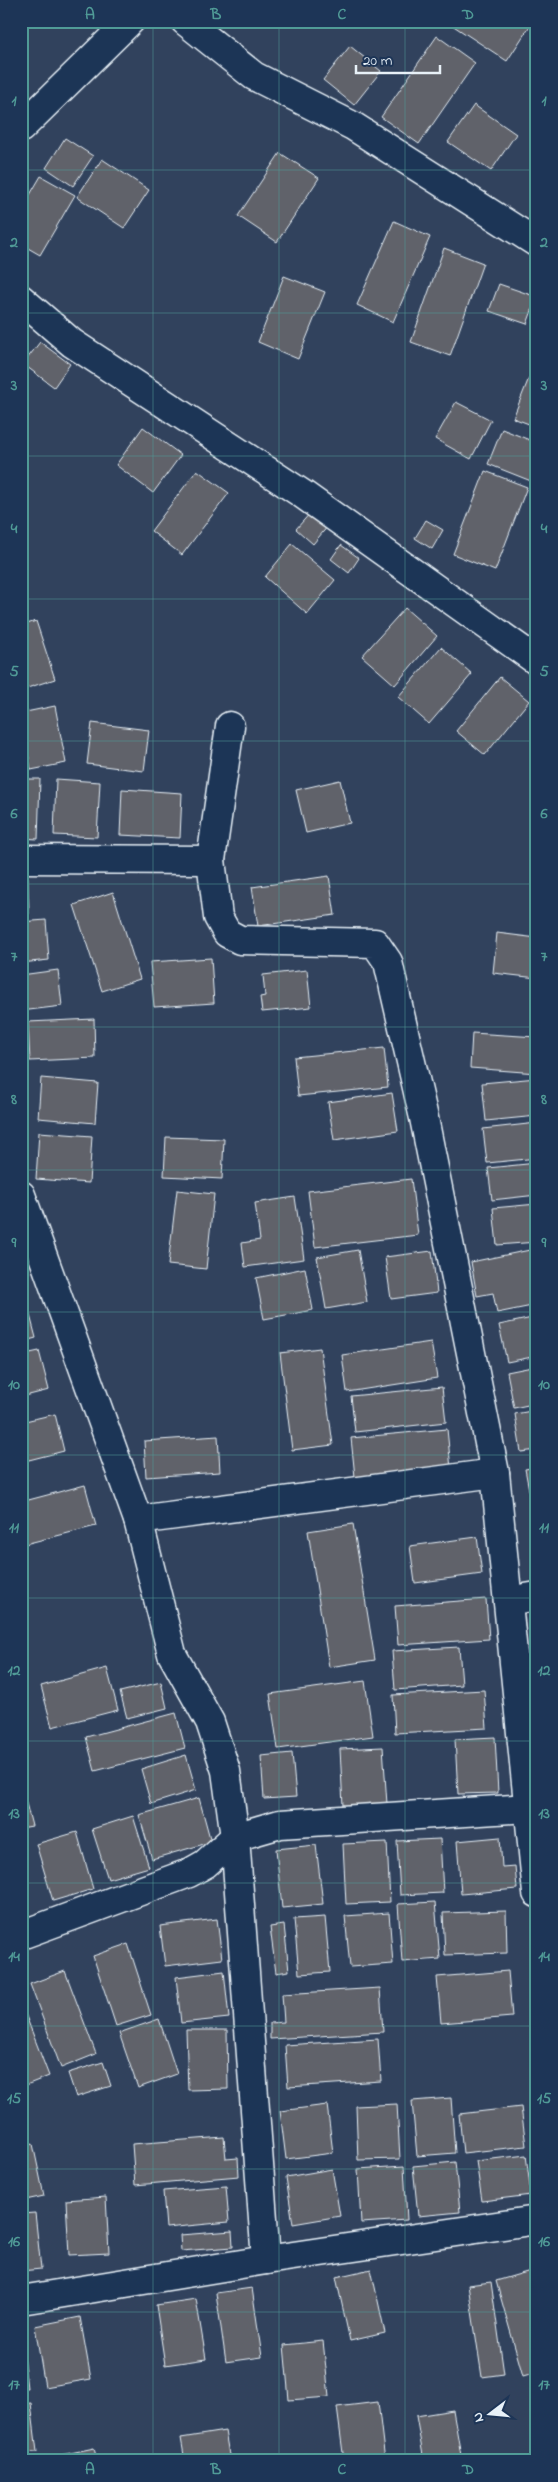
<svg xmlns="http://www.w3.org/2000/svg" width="558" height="2482" viewBox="0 0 558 2482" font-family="'Indie Flower',sans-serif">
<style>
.building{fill:#60626a;stroke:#e8f1f8}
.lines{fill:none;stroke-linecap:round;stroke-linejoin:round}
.minor-casing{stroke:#e8f1f8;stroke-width:31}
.minor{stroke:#1d3557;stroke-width:28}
.grid{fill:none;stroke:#509b97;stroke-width:1;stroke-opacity:0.55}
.neatline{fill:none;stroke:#509b97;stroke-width:2}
.grid-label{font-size:16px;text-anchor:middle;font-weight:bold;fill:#509b97}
</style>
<rect width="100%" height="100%" fill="#31425d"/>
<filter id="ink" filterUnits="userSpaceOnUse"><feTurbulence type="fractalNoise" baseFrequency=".02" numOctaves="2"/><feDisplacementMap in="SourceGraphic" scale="10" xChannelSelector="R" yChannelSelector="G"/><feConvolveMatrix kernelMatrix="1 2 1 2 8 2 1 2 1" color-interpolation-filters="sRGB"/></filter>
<g filter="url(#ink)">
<g class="building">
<polygon points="446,21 526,21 531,24 507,61"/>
<polygon points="437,36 475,63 419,144 381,117"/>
<polygon points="350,46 381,71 354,105 323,80"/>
<polygon points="474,105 516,134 491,171 448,142"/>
<polygon points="65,138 93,156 73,186 46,168"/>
<polygon points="280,153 319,178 277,242 238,216"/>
<polygon points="102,159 149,190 124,228 77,197"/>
<polygon points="41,176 75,195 40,255 21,244 21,210"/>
<polygon points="394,221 430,237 393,322 357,305"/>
<polygon points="444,248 483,263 450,356 411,342"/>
<polygon points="284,276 325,292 298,359 258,342"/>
<polygon points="499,284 537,297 527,324 489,311"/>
<polygon points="40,342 70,364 54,387 23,364"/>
<polygon points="537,358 537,427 513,418"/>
<polygon points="456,402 491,420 471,459 435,439"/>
<polygon points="143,427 181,455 153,493 116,465"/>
<polygon points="502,429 537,443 537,466 531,481 488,464"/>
<polygon points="197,470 229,493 182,555 151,531"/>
<polygon points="485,471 527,487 495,571 453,554"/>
<polygon points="312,511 328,526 313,544 296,529"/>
<polygon points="426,520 443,530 432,549 415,538"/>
<polygon points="292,544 335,580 307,614 265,577"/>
<polygon points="341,545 359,558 349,573 331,559"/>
<polygon points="405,608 437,636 395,685 362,656"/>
<polygon points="36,621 55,679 21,690 21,626"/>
<polygon points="441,647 472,674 429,724 398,697"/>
<polygon points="500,677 529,701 485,755 456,731"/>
<polygon points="55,706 66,763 31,770 21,713"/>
<polygon points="92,723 149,730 144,771 87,764"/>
<polygon points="21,779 40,779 38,839 21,838"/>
<polygon points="56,779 100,782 97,837 54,835"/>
<polygon points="340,780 350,823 306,833 296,790"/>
<polygon points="122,789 182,793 180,838 120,835"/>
<polygon points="329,876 335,915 258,926 252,887"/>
<polygon points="21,877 28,877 29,914 21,914"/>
<polygon points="113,892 140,979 102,991 74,905"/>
<polygon points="46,920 49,960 21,963 21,922"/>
<polygon points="497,933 537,938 537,978 493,973"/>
<polygon points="211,958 214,1003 154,1007 150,962"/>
<polygon points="58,970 62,1006 21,1011 21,975"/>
<polygon points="307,970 311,1007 262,1012 260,997 265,996 263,975"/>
<polygon points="94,1019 95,1058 30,1061 28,1022"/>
<polygon points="472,1033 537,1037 537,1073 470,1068"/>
<polygon points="384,1048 388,1087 298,1096 294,1057"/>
<polygon points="41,1078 98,1083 95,1123 38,1118"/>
<polygon points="537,1078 537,1116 486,1121 482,1083"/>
<polygon points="392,1093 398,1131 334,1140 328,1102"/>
<polygon points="537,1123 537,1158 487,1163 483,1129"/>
<polygon points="39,1132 92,1136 89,1183 36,1179"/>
<polygon points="166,1137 224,1139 222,1179 164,1176"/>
<polygon points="537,1163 537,1195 492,1200 488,1168"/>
<polygon points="411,1179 418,1235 315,1247 308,1191"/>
<polygon points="177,1190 214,1194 206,1269 168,1265"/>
<polygon points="295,1197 304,1259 245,1267 242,1243 260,1240 255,1203"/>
<polygon points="537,1204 537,1242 497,1245 493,1208"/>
<polygon points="358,1250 367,1302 326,1309 317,1257"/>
<polygon points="530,1250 537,1285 537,1305 497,1313 493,1293 477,1296 471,1262"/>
<polygon points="432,1251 437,1293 391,1299 385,1257"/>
<polygon points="305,1268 313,1310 264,1319 256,1278"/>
<polygon points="25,1296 36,1338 21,1342 21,1297"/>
<polygon points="537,1317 537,1356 507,1362 499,1325"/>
<polygon points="431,1342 437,1378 347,1392 342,1355"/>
<polygon points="320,1348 333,1445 292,1450 280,1353"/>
<polygon points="39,1351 49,1390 21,1397 21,1355"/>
<polygon points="537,1366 537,1403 514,1408 507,1372"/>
<polygon points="442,1387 446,1422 355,1432 351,1396"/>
<polygon points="537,1410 537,1450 521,1452 515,1414"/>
<polygon points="55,1414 64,1451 21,1462 21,1422"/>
<polygon points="447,1429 451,1469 355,1477 351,1438"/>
<polygon points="218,1436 220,1472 146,1477 144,1441"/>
<polygon points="537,1467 537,1510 533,1511 525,1469"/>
<polygon points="85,1485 96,1526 21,1545 21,1502"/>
<polygon points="353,1524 375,1660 329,1667 308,1531"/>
<polygon points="477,1537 482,1574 415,1583 410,1546"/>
<polygon points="486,1599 489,1639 398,1645 395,1606"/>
<polygon points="459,1647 462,1685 395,1690 392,1651"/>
<polygon points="107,1668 118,1710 52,1727 41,1686"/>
<polygon points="365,1681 373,1736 278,1749 270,1694"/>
<polygon points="161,1682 167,1708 127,1718 120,1692"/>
<polygon points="484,1690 487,1728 395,1733 393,1695"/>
<polygon points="176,1713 185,1748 95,1771 86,1737"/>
<polygon points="495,1737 498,1793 458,1794 455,1739"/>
<polygon points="383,1747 387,1804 343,1806 340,1749"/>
<polygon points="292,1753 296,1797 264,1799 261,1756"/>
<polygon points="186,1755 196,1790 151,1804 141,1769"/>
<polygon points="21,1784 32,1826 21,1828"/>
<polygon points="199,1798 211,1842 152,1859 139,1815"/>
<polygon points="133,1816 149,1867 108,1879 92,1829"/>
<polygon points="77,1832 93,1889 53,1901 36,1844"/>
<polygon points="500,1837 502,1867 515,1866 517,1889 461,1894 457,1841"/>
<polygon points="440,1839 443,1893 400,1895 397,1841"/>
<polygon points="387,1842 390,1902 346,1904 343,1844"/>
<polygon points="316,1845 323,1904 282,1908 276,1849"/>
<polygon points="435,1902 440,1959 402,1962 398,1904"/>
<polygon points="506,1911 507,1953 445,1955 443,1913"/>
<polygon points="389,1913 393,1964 350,1967 345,1916"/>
<polygon points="325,1917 330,1972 299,1974 294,1919"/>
<polygon points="217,1919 222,1959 165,1966 160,1926"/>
<polygon points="284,1925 289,1971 276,1973 270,1927"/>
<polygon points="128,1944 151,2015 116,2026 93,1956"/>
<polygon points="65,1971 96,2054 61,2068 30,1984"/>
<polygon points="224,1971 229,2018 181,2023 176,1977"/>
<polygon points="508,1971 512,2017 441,2023 437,1977"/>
<polygon points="380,1988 383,2032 270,2039 270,2023 284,2022 282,1994"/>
<polygon points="21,2003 49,2076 21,2087"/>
<polygon points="159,2019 177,2074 138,2088 119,2033"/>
<polygon points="186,2030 227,2030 228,2089 188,2090"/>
<polygon points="378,2039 381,2081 288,2087 285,2045"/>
<polygon points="103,2062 111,2086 76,2097 68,2073"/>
<polygon points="451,2098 455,2153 417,2156 412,2101"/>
<polygon points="397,2104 400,2159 358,2160 356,2106"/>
<polygon points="327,2105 333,2153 286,2159 280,2111"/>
<polygon points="521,2107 526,2146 463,2153 459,2114"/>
<polygon points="224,2137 226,2159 238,2158 239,2176 135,2185 132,2144"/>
<polygon points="33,2144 44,2196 21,2201 21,2147"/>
<polygon points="526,2155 531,2195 482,2201 476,2161"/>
<polygon points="455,2162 460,2212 418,2216 413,2166"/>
<polygon points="404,2166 407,2220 361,2223 358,2169"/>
<polygon points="332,2169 340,2216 293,2224 286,2177"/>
<polygon points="226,2186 229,2222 166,2228 163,2191"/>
<polygon points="106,2197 109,2253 69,2255 66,2200"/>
<polygon points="35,2213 41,2269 21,2271 21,2214"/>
<polygon points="232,2231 233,2247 181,2251 180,2235"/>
<polygon points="371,2269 385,2333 350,2341 336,2277"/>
<polygon points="534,2270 537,2278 537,2372 523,2376 496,2281"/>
<polygon points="491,2282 504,2374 482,2377 468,2285"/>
<polygon points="252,2288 262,2357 226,2362 216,2293"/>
<polygon points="196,2299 206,2359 165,2365 156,2305"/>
<polygon points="80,2317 91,2379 45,2387 35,2326"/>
<polygon points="21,2338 27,2388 21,2388"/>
<polygon points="323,2341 329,2397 289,2400 284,2345"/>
<polygon points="378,2402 385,2461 344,2461 337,2407"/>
<polygon points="31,2403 37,2452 21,2453 21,2404"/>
<polygon points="453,2410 462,2461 424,2461 416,2416"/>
<polygon points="225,2431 230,2461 185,2461 181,2438"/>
<polygon points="94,2448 97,2461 33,2461"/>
</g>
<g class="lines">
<g class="minor-casing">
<g id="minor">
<polyline points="185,21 254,76 353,126 537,243"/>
<polyline points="21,128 130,21"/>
<polyline points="21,299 72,343 301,493 537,661"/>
<polyline points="230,726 211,860 218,917 227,933 240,940 375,943 388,962 424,1118 495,1473 537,1893"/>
<polyline points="21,859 211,860"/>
<polyline points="21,1195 138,1520 172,1654 210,1722 226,1771 235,1837 266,2260"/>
<polyline points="138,1520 495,1473"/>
<polyline points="508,1601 537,1596"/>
<polyline points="21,1935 189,1873 205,1864 235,1837 280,1824 528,1808"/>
<polyline points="21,2300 266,2260 537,2220"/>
</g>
</g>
<use href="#minor" class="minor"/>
</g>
</g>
<path class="grid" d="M153 21V2461M279 21V2461M405 21V2461M21 170H537M21 313H537M21 456H537M21 599H537M21 741H537M21 884H537M21 1027H537M21 1170H537M21 1312H537M21 1455H537M21 1598H537M21 1741H537M21 1883H537M21 2026H537M21 2169H537M21 2312H537"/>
<rect width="558" height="2482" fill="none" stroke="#1d3557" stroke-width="55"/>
<g transform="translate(490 2414) rotate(254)" stroke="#1d3557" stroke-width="4" paint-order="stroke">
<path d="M0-4L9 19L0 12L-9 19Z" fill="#e8f1f8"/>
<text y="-8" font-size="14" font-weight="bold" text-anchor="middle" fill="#e8f1f8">N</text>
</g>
<path d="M356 65v8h84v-8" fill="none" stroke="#e8f1f8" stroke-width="2.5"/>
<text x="363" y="65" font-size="15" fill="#e8f1f8" stroke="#1d3557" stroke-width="4" paint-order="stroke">20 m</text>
<rect x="28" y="28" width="502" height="2426" class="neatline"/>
<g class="grid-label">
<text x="90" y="19">A</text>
<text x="216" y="19">B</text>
<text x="342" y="19">C</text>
<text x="468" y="19">D</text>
<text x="14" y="105">1</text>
<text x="544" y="105">1</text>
<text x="14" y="247">2</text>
<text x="544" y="247">2</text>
<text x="14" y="390">3</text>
<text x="544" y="390">3</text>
<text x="14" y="533">4</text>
<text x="544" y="533">4</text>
<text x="14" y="676">5</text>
<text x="544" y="676">5</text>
<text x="14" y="818">6</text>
<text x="544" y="818">6</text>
<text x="14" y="961">7</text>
<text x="544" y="961">7</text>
<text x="14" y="1104">8</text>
<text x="544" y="1104">8</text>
<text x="14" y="1247">9</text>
<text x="544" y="1247">9</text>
<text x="14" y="1389">10</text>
<text x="544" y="1389">10</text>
<text x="14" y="1532">11</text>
<text x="544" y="1532">11</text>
<text x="14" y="1675">12</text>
<text x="544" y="1675">12</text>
<text x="14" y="1818">13</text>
<text x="544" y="1818">13</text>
<text x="14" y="1961">14</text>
<text x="544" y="1961">14</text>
<text x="14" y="2103">15</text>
<text x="544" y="2103">15</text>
<text x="14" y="2246">16</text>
<text x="544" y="2246">16</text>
<text x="14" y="2389">17</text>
<text x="544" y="2389">17</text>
<text x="90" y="2474">A</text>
<text x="216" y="2474">B</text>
<text x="342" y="2474">C</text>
<text x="468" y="2474">D</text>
</g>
</svg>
